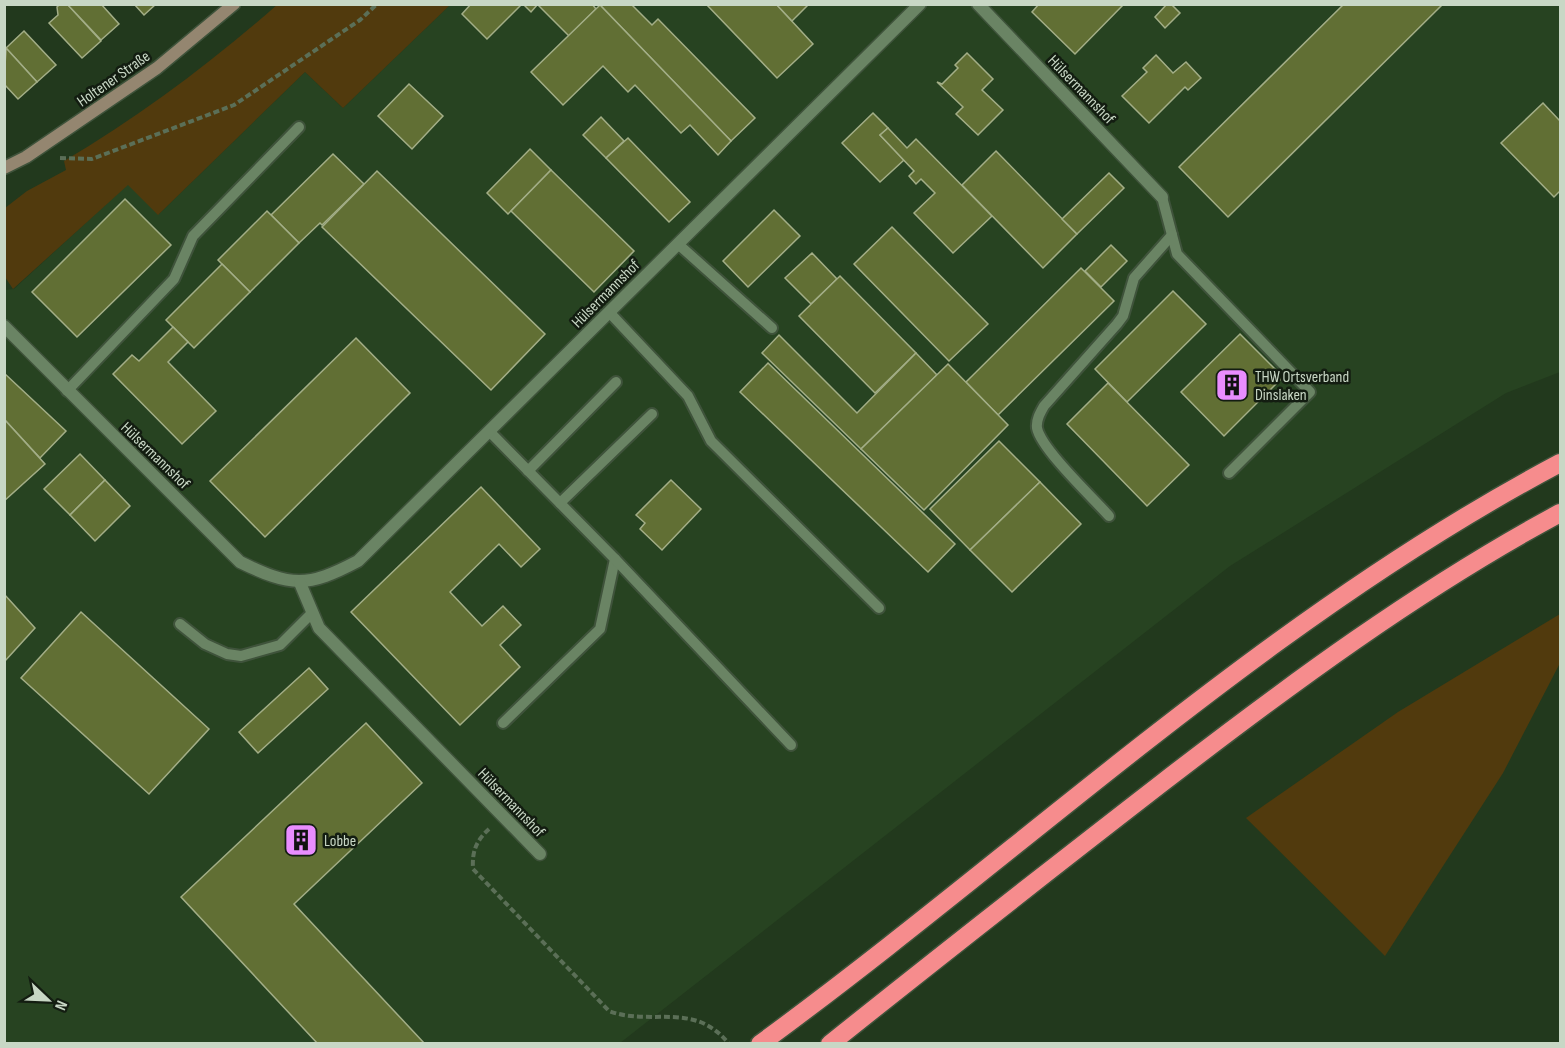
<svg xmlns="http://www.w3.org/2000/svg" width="1565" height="1048" viewBox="0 0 1565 1048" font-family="'Sofia Sans Condensed',sans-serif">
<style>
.built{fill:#274321}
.green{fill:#513a0d}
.building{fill:#616f34;stroke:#a3ae87;stroke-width:1.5}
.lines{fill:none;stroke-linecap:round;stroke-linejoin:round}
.lane-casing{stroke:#3f533b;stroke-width:14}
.street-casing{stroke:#3f533b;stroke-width:15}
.secondary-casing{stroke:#3f533b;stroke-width:15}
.highway-casing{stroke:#3f533b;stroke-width:21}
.path{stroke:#5b6f57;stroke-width:4;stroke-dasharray:6 3;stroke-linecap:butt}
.lane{stroke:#6a8464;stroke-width:10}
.street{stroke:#6a8464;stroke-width:12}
.secondary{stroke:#948670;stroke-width:12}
.highway{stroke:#f68c8d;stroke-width:18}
.labels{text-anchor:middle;stroke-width:5;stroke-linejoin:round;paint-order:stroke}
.street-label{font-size:16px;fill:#c8d7c5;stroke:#131d11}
.poi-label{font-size:16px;fill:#c8d7c5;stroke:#131d11;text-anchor:start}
</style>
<rect width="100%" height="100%" fill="#22391d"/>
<polygon class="built" points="450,5 1560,5 1560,372 1506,393 1230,566 620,1043 5,1043 4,290 14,289 128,184 159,214 305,72 343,108"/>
<g class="green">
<path d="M278 4 450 5 343 108 305 72 158 215 128 185 13 289 5 277V208L27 191 66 170 64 161C140 116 211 63 278 4Z"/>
<polygon points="1560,614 1560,663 1503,773 1385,956 1246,818 1398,712"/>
</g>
<g class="building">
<polygon points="60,4 68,5 101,41 82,58 49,23 58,15 57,7"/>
<polygon points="101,4 119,24 101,40 68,5"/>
<polygon points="134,4 156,4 144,15"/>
<polygon points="471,4 522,4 487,39 462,14"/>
<polygon points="523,4 538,4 531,12"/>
<polygon points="592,4 596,9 569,36 538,5"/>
<polygon points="631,4 652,25 658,19 755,118 731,141 600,5"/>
<polygon points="706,4 776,4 813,44 777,78"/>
<polygon points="776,4 809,4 792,21"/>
<polygon points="1039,4 1124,4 1075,54 1032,12"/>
<polygon points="1167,4 1171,4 1180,13 1165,28 1155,17"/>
<polygon points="1344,4 1443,4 1228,217 1179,167"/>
<polygon points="600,5 731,141 718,155 690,125 681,133 635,85 628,92 603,66 563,105 531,72"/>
<polygon points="24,31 56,65 37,82 6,48"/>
<polygon points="6,48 37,82 18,99 4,84"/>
<polygon points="967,53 993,79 982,90 1003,110 978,135 956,114 963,107 937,82 942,84 958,68 955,65"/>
<polygon points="1156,55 1173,73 1186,62 1201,78 1188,90 1185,87 1149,123 1122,96 1147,72 1143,68"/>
<polygon points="409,84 443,116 412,149 378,116"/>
<polygon points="1543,103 1560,121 1560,191 1554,197 1501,143"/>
<polygon points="873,113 888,128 880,135 904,160 880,182 842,143"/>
<polygon points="601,117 624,141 606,158 583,135"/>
<polygon points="888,128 907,148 916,139 992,216 953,253 914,213 935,193 921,179 916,184 909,176 914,171 880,135"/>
<polygon points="628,138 690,202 669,222 606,158"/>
<polygon points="530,149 551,170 508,214 487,193"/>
<polygon points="996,151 1077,234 1043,268 962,185"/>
<polygon points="333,154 364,184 322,225 320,223 299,243 271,215"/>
<polygon points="551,170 634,251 594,292 511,211"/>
<polygon points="377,171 545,334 491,390 322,227"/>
<polygon points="1109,173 1124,188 1077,234 1062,219"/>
<polygon points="125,199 171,245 77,337 32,292"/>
<polygon points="774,210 800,236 748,287 723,261"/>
<polygon points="267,211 299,243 250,292 218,260"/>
<polygon points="892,227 988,324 949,361 854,264"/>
<polygon points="1111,245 1127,261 1101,287 1085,271"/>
<polygon points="812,253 837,279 811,304 785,278"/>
<polygon points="222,264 250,292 194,348 166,320"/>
<polygon points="1081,268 1114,301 998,415 966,382"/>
<polygon points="840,276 916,353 875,393 799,316"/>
<polygon points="1173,291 1206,324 1127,402 1095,369"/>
<polygon points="173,327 188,342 168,362 216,411 182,444 113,374 132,355 139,361"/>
<polygon points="1240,334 1283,377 1224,436 1181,392"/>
<polygon points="779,335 857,413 916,353 937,375 861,449 762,353"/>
<polygon points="356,338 410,393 265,537 210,481"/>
<polygon points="768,363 955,544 928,572 740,392"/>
<polygon points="948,364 1008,425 924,510 861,449"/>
<polygon points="4,373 66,431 40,458 4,419"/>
<polygon points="1108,383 1189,465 1147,506 1067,424"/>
<polygon points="4,419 45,464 4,501"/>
<polygon points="999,441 1040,482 970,550 930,509"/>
<polygon points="80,454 105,480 70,515 44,489"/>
<polygon points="105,480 130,506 95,541 70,515"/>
<polygon points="671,480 701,509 662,550 640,529 645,523 636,515"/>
<polygon points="1040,482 1081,524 1012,592 970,550"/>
<polygon points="481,487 540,549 521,567 499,544 450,592 482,626 503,606 521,625 500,645 520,667 460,725 351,612"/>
<polygon points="4,594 35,628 4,662"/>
<polygon points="81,612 209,729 149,794 21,678"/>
<polygon points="309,668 328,689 258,753 239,732"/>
<polygon points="366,723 422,783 294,904 425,1044 318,1044 181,897"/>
</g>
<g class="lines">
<g class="lane-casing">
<g id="lane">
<polyline points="1162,197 1177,254 1310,392 1229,473"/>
<polyline points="678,244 772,328"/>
<polyline points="609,312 688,396 711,441 879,608"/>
<polyline points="67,391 174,279 193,236 299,127"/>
<polyline points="489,431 615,559 600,629 503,723"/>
<polyline points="528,471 616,382"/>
<polyline points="560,503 652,414"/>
<path d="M1109 516C1093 498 1041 449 1037 428 1036 420 1040 413 1044 406L1117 324 1123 316 1134 278 1172 235"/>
<polyline points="615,559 791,745"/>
<polyline points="180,624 205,644 227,654 241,656 280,645 312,613"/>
</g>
</g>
<g class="street-casing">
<g id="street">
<polyline points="978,4 1162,197"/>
<path d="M4 326 240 562C291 587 307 588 358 561L920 4"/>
<polyline points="300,583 319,628 540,854"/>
</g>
</g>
<g class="secondary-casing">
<polyline id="secondary" points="4,168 26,157 157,68 234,4"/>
</g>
<g class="highway-casing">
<g id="highway">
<path d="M760 1044C1026 849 1267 618 1560 463"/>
<path d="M830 1044C940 956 1051 869 1162 783 1289 685 1419 589 1560 513"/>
</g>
</g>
<g class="path">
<polyline points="60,158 92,159 234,105 360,20 377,4"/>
<path d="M489 829C476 841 472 851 473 869L609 1011C651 1027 694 1000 729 1044"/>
</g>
<use href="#lane" class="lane"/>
<use href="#street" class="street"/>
<use href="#secondary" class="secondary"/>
<use href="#highway" class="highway"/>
</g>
<defs>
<g id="building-square" transform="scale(1.725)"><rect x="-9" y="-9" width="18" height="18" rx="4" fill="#e98dfe" stroke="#131d11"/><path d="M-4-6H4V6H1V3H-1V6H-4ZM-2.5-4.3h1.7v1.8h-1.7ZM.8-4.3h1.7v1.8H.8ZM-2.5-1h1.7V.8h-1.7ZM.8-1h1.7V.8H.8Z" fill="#111"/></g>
</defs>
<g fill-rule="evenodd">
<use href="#building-square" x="1232" y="385"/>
<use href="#building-square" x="301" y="840"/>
</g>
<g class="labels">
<g class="street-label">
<text transform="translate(113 78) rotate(-35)" y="6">Holtener Straße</text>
<text transform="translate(1082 89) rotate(46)" y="6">Hülsermannshof</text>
<text transform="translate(605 293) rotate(-45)" y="6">Hülsermannshof</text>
<text transform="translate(156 455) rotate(44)" y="6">Hülsermannshof</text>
<text transform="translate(512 802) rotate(46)" y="6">Hülsermannshof</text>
</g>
<g class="poi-label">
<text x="1255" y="382">THW Ortsverband<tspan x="1255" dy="18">Dinslaken</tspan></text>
<text x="324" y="846">Lobbe</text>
</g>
</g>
<rect width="1565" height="1048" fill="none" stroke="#c8d7c5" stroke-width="12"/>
<g transform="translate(48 1000) rotate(113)" stroke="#131d11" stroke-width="4.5" paint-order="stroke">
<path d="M0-4.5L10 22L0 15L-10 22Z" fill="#c8d7c5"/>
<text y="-9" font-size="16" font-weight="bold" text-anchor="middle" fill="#c8d7c5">N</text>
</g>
</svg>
